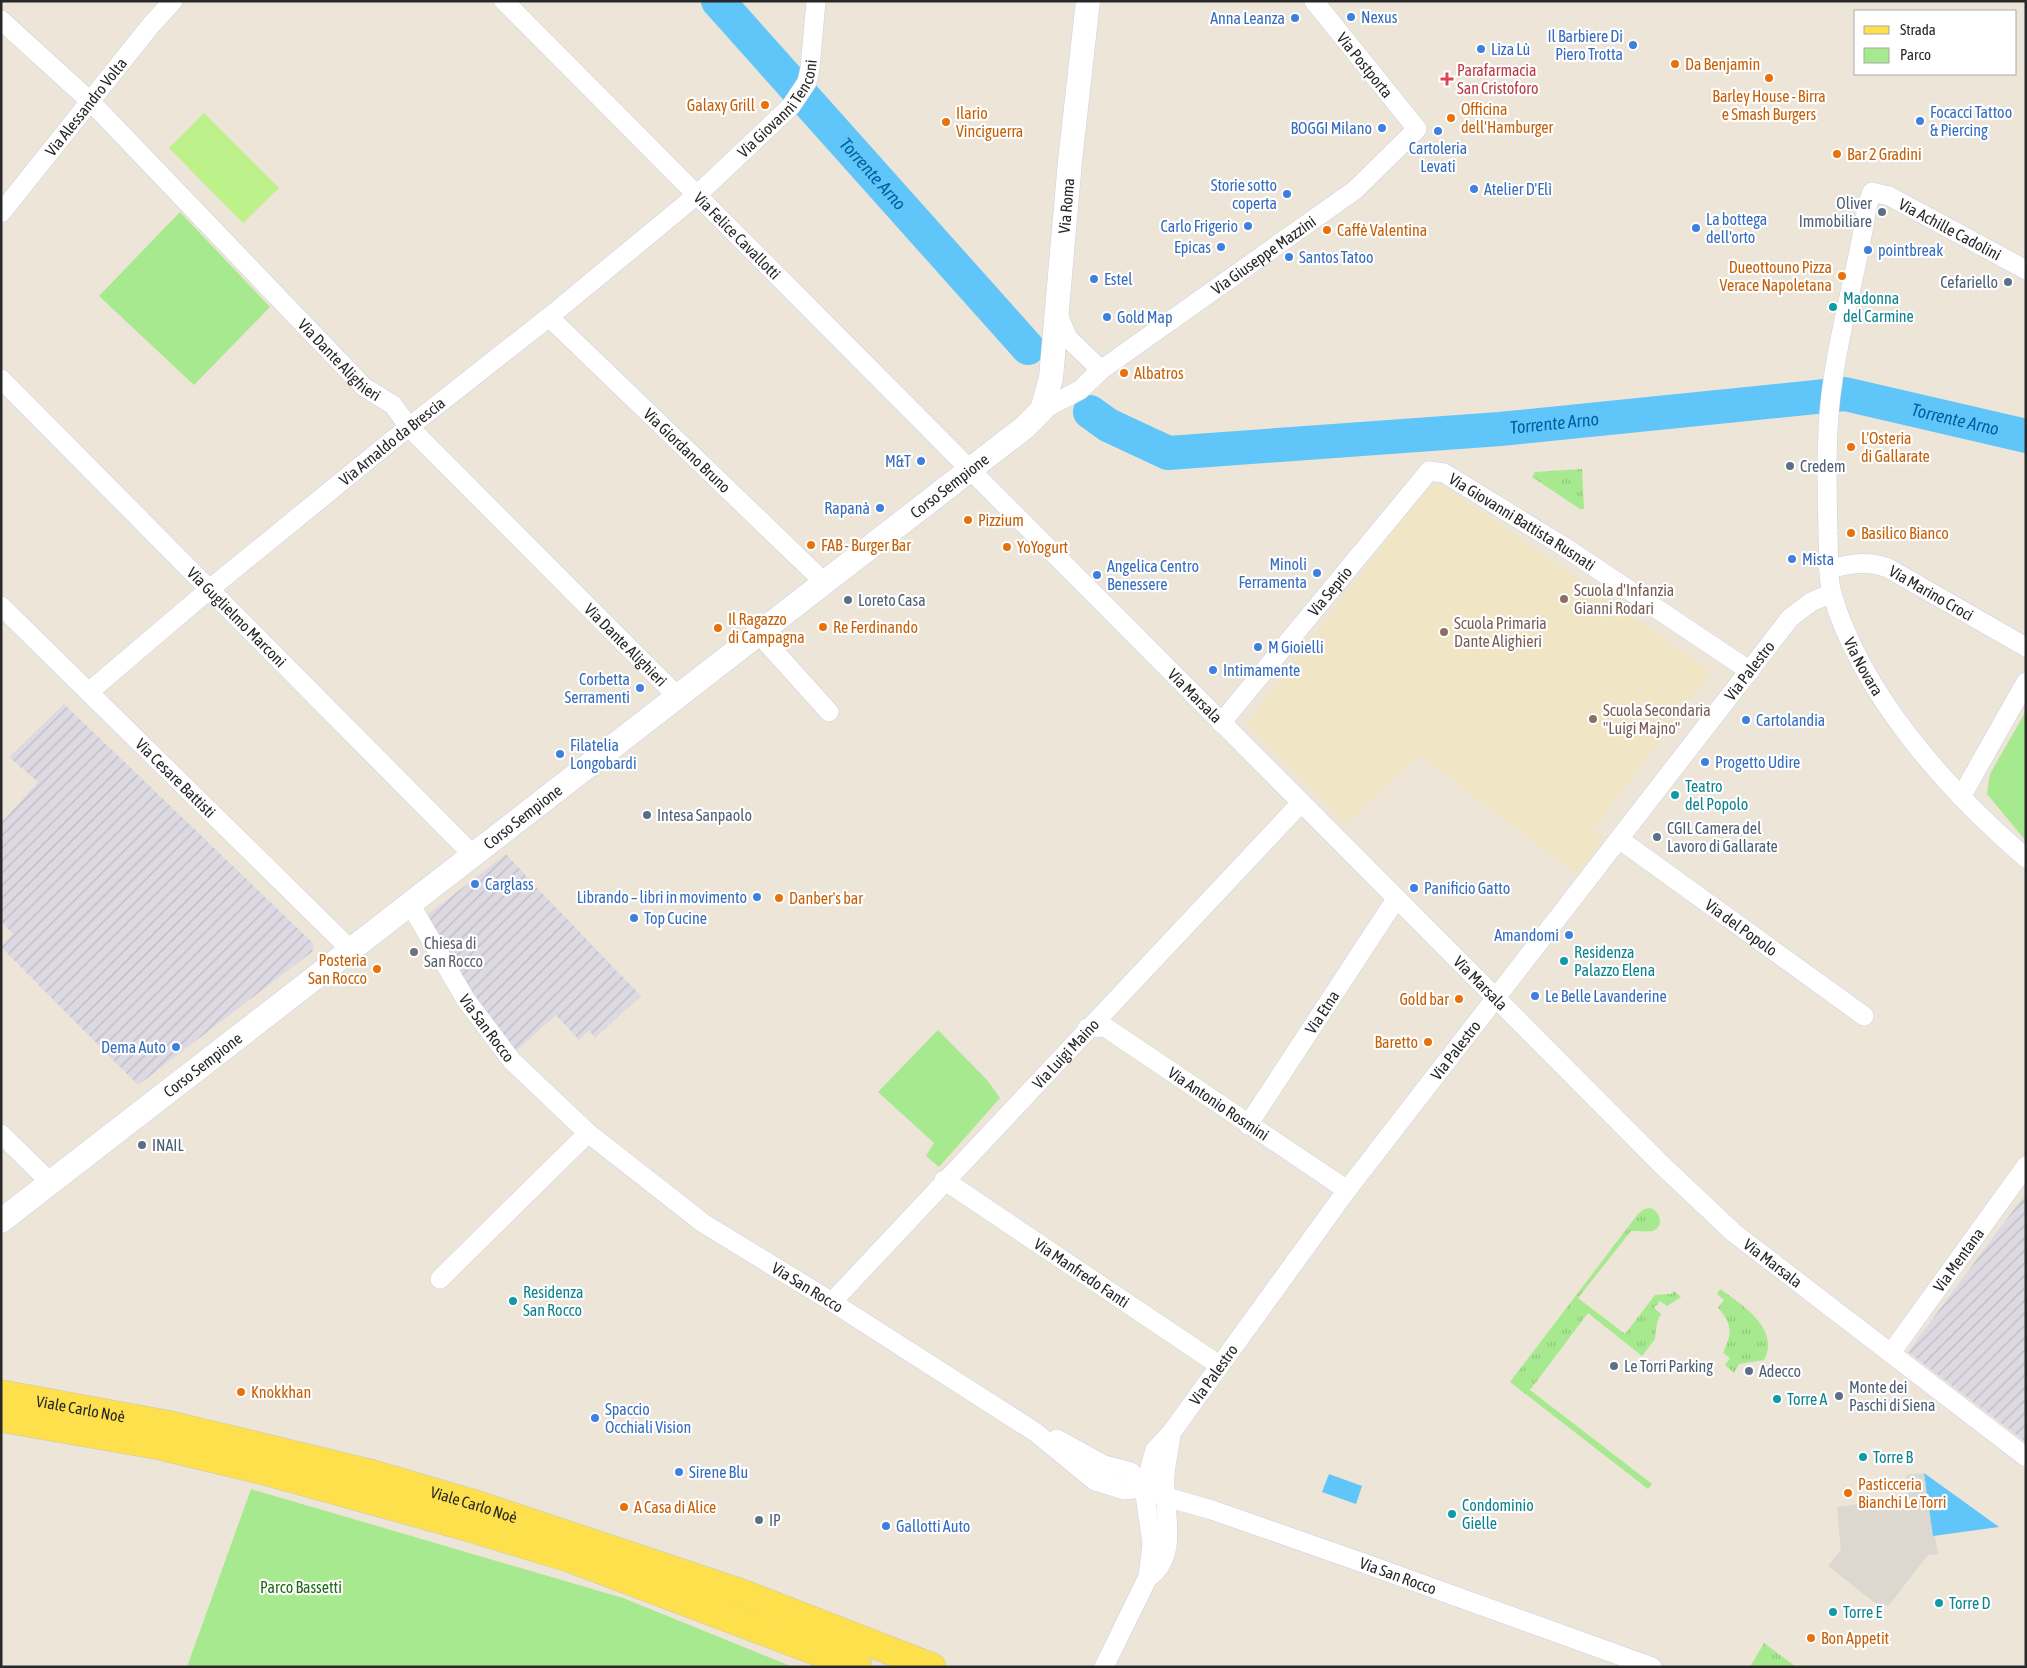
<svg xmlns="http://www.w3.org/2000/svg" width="2027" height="1668" viewBox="0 0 2027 1668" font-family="'Asap Condensed',sans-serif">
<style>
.industrial{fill:url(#industrial-furrows)}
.education{fill:#f0e5c5}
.grass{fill:url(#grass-tufts)}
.park{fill:#a7e98e}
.pitch{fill:#bdf189}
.plaza{fill:#dcd8cf}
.water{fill:#60c5f9}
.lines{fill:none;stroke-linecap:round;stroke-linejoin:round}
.river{stroke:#60c5f9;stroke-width:34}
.minor-casing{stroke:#cdd0e3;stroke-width:20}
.tertiary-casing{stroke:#cdd0e3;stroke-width:25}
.primary-casing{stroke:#c7c7c7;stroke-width:29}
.minor{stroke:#fff;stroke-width:19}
.tertiary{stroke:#fff;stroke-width:24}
.primary{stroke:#fde04c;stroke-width:28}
.shop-dot{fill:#3f7fe0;stroke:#fff;stroke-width:2}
.food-dot{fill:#e8710a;stroke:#fff;stroke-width:2}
.health-dot{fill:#e0444e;stroke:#fff;stroke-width:2}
.service-dot{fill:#5c6f8a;stroke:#fff;stroke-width:2}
.culture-dot{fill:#0f9aa8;stroke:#fff;stroke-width:2}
.education-dot{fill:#8d6e63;stroke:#fff;stroke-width:2}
.worship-dot{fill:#6b7280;stroke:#fff;stroke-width:2}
.labels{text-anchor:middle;stroke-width:4.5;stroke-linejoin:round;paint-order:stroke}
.shop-label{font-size:16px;fill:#366cbe;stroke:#fff;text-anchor:start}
.food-label{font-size:16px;fill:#c56008;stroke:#fff;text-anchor:start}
.street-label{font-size:16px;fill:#282828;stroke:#fff}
.health-label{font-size:16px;fill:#be3a42;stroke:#fff;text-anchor:start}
.service-label{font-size:16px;fill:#4e5e75;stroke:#fff;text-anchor:start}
.culture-label{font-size:16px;fill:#0d838f;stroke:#fff;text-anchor:start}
.education-label{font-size:16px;fill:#785e54;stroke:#fff;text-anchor:start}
.worship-label{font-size:16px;fill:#5b616d;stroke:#fff;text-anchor:start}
.park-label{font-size:16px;fill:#1f6a13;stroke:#fff}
.water-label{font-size:18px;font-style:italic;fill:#0160a3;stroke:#fff}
</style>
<defs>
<pattern id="industrial-furrows" width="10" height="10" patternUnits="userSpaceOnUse" patternTransform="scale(1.25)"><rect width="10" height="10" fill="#ddd9e3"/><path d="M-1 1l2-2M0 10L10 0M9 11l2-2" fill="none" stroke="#bebac3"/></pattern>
<pattern id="grass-tufts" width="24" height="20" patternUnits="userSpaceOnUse" patternTransform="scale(1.25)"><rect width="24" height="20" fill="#a7e98e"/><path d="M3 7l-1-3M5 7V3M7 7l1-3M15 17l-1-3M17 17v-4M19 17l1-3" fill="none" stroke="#90c87a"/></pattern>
</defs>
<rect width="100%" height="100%" fill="#ece5d8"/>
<g class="industrial">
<polygon points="64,704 314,944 312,952 138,1085 1,947 13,934 1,921 1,823 38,782 9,757"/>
<polygon points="506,854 540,891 641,996 595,1038 589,1030 579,1040 556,1015 515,1052 470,990 426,916"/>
<polygon points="2026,1193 2026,1442 1908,1352"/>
</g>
<polygon class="education" points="1442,484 1712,672 1593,830 1603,837 1577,875 1419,755 1344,826 1336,815 1246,724 1427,487"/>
<g class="grass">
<polygon points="1582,469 1584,509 1580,509 1532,477 1535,472"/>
<path d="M1650 1208C1661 1211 1665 1228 1651 1231 1645 1232 1637 1231 1631 1231L1578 1298 1625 1334 1655 1295 1671 1294 1674 1291 1681 1297 1667 1306 1660 1301 1654 1308 1661 1314 1657 1322 1655 1339 1642 1356 1588 1313 1530 1390 1652 1484 1648 1489 1510 1382 1638 1214 1644 1209Z"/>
<path d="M1720 1289C1741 1304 1781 1329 1764 1360L1739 1364 1734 1373 1725 1365 1730 1358 1723 1353C1732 1333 1733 1325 1718 1308L1724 1300 1717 1294Z"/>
<polygon points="1764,1643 1796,1667 1750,1667"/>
</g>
<g class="park">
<polygon points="180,212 270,307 194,385 99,296"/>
<polygon points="2026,711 2026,841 1987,794 1990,774"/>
<polygon points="938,1030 987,1080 1000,1098 939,1167 926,1156 934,1143 878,1092"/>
<polygon points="251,1489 623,1598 793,1667 187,1667"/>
</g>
<polygon class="pitch" points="204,113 279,188 243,223 169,148"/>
<polygon class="plaza" points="1924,1473 1938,1554 1928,1555 1889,1605 1879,1606 1828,1566 1841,1550 1837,1507 1903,1498 1908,1492 1906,1475"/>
<g class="water">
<polygon points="1924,1473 1999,1527 1933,1536"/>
<polygon points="1329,1474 1362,1486 1356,1504 1322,1492"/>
</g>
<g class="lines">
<g class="river">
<path id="s1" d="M718 1 1028 348"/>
<path id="s2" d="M1090 412 1108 425 1168 453 1500 429 1845 394 2026 436"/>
</g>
<g class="minor-casing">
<g id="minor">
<path id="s3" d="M504 1 1663 1166 1734 1233 2026 1457"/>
<path id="s4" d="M1 20 91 102 364 387 393 405 409 427 679 698"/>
<path id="s5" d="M1 213 151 25 173 1"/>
<path id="s6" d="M2026 270 1889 196 1872 192 1867 206C1859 264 1841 321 1833 380 1825 430 1827 483 1828 534 1829 553 1827 576 1832 594 1862 695 1947 790 2026 858"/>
<polyline points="1058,315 1068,338 1101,370"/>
<path id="s7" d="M549 317 826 584"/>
<path id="s8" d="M1 379 473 855"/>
<path id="s9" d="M1042 410 1080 390 1101 370 1355 190 1417 129 1314 1"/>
<path id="s10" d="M1829 569C1850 564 1867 560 1888 568L2026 647"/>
<path id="s11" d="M1 606 351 950"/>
<polyline points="760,635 829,712"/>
<path id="s12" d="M90 691 211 588 390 442 549 317 698 194 791 106 807 82 810 68 816 1"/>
<path id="s13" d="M1221 723 1429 471 1444 473 1563 546 1750 671"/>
<polyline points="1961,797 2026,682"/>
<path id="s14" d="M1619 839 1864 1016"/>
<path id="s15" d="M410 904 466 1000 512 1061 588 1133 703 1223 832 1302 1035 1432 1095 1481 1124 1490 1144 1488"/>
<path id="s16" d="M1087 1028 1105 1027 1347 1190"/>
<path id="s17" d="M1248 1125 1396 899"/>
<polyline points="1,1134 51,1183"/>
<path id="s18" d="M944 1180 1219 1365"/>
<polyline points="440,1279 588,1133"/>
<path id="s19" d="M832 1302 1300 804"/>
<path id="s20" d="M1891 1353 2026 1166"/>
<path id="s21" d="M1057 1439 1104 1465 1131 1472 1144 1488 1166 1497 1212 1510 1352 1559 1652 1667"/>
<path d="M1149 1577C1181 1554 1162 1507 1165 1475 1166 1461 1170 1447 1171 1433"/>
<path id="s22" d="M1104 1667 1148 1577 1152 1544 1144 1488 1155 1450 1171 1433 1347 1190 1790 618 1811 602 1832 593"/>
</g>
</g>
<g class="tertiary-casing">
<g id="tertiary">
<path id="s23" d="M1 1221 1025 427 1042 410 1051 378 1070 161 1088 1"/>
</g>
</g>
<g class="primary-casing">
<g id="primary">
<path id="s24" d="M1 1394 170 1425 369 1473 481 1506 744 1594 932 1667"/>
<polyline points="1,1418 156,1445 265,1471 467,1527 569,1558 858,1667"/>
</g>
</g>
<use href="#minor" class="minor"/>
<use href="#tertiary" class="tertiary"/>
<use href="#primary" class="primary"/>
</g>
<g class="shop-dot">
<circle cx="1351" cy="17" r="5"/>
<circle cx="1295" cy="18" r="5"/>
<circle cx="1633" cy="45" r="5"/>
<circle cx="1481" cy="49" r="5"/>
<circle cx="1920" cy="121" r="5"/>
<circle cx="1382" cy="128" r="5"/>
<circle cx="1438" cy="131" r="5"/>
<circle cx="1474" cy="189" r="5"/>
<circle cx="1287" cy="194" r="5"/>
<circle cx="1248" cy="226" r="5"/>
<circle cx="1696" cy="228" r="5"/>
<circle cx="1221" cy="247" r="5"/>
<circle cx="1868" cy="250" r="5"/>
<circle cx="1289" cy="257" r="5"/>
<circle cx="1094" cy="279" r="5"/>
<circle cx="1107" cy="317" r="5"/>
<circle cx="921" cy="461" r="5"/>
<circle cx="880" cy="508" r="5"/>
<circle cx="1792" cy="559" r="5"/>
<circle cx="1317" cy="573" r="5"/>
<circle cx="1097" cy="575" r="5"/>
<circle cx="1258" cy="647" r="5"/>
<circle cx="1213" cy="670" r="5"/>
<circle cx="640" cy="688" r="5"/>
<circle cx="1746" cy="720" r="5"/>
<circle cx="560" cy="754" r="5"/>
<circle cx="1705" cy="762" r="5"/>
<circle cx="475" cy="884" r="5"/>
<circle cx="1414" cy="888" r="5"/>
<circle cx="757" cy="897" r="5"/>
<circle cx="634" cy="918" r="5"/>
<circle cx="1569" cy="935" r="5"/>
<circle cx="1535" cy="996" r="5"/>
<circle cx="176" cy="1047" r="5"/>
<circle cx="595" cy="1418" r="5"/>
<circle cx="679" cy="1472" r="5"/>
<circle cx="886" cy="1526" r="5"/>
</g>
<g class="food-dot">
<circle cx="1675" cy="64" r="5"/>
<circle cx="1769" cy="78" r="5"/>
<circle cx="765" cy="105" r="5"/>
<circle cx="1451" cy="118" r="5"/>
<circle cx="946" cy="122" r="5"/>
<circle cx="1837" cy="154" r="5"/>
<circle cx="1327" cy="230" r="5"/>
<circle cx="1842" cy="276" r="5"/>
<circle cx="1124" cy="373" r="5"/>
<circle cx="1851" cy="447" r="5"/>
<circle cx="968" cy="520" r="5"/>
<circle cx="1851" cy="533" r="5"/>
<circle cx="811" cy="545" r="5"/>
<circle cx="1007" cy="547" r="5"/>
<circle cx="823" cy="627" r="5"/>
<circle cx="718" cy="628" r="5"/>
<circle cx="779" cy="898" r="5"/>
<circle cx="377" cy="969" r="5"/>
<circle cx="1459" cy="999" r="5"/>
<circle cx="1428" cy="1042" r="5"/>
<circle cx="241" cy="1392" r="5"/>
<circle cx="1848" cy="1493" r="5"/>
<circle cx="624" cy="1507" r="5"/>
<circle cx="1811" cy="1638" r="5"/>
</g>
<path class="health-dot" d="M1444.5 71.5h5v5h5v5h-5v5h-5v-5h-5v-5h5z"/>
<g class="service-dot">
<circle cx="1882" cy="212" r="5"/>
<circle cx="2008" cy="282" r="5"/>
<circle cx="1790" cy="466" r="5"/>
<circle cx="848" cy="600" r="5"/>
<circle cx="647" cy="815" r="5"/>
<circle cx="1657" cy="837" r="5"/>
<circle cx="142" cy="1145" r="5"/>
<circle cx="1614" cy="1366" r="5"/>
<circle cx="1749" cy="1371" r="5"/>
<circle cx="1839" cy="1396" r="5"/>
<circle cx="759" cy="1520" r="5"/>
</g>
<g class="culture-dot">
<circle cx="1833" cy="307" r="5"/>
<circle cx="1675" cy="795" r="5"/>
<circle cx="1564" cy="961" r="5"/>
<circle cx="513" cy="1301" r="5"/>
<circle cx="1777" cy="1399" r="5"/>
<circle cx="1863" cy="1457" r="5"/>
<circle cx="1452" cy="1514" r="5"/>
<circle cx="1939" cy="1603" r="5"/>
<circle cx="1833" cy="1612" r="5"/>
</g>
<g class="education-dot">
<circle cx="1564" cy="599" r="5"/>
<circle cx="1444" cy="632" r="5"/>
<circle cx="1593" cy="719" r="5"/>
</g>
<circle class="worship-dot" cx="414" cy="952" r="5"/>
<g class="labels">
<g class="shop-label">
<text x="1361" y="23">Nexus</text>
<text x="1285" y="24" text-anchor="end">Anna Leanza</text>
<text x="1623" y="42" text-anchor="end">Il Barbiere Di<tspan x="1623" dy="18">Piero Trotta</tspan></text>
<text x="1491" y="55">Liza Lù</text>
<text x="1930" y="118">Focacci Tattoo<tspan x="1930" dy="18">&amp; Piercing</tspan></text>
<text x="1372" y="134" text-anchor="end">BOGGI Milano</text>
<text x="1438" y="154" text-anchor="middle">Cartoleria<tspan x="1438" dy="18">Levati</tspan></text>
<text x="1277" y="191" text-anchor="end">Storie sotto<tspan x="1277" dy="18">coperta</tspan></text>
<text x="1484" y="195">Atelier D'Elì</text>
<text x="1706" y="225">La bottega<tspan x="1706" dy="18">dell'orto</tspan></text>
<text x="1238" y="232" text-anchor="end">Carlo Frigerio</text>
<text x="1211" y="253" text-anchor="end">Epicas</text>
<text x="1878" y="256">pointbreak</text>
<text x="1299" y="263">Santos Tatoo</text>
<text x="1104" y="285">Estel</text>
<text x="1117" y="323">Gold Map</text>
<text x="911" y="467" text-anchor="end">M&amp;T</text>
<text x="870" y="514" text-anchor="end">Rapanà</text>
<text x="1802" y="565">Mista</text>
<text x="1307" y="570" text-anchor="end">Minoli<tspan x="1307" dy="18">Ferramenta</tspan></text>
<text x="1107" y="572">Angelica Centro<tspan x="1107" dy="18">Benessere</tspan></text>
<text x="1268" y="653">M Gioielli</text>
<text x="1223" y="676">Intimamente</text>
<text x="630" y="685" text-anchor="end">Corbetta<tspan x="630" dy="18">Serramenti</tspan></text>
<text x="1756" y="726">Cartolandia</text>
<text x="570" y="751">Filatelia<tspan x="570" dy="18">Longobardi</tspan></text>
<text x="1715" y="768">Progetto Udire</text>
<text x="485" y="890">Carglass</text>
<text x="1424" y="894">Panificio Gatto</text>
<text x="747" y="903" text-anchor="end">Librando – libri in movimento</text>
<text x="644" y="924">Top Cucine</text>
<text x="1559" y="941" text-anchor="end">Amandomi</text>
<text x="1545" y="1002">Le Belle Lavanderine</text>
<text x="166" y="1053" text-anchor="end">Dema Auto</text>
<text x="605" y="1415">Spaccio<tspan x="605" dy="18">Occhiali Vision</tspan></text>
<text x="689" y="1478">Sirene Blu</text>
<text x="896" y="1532">Gallotti Auto</text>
</g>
<g class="food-label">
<text x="1685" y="70">Da Benjamin</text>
<text x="1769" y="102" text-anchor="middle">Barley House - Birra<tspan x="1769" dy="18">e Smash Burgers</tspan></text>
<text x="755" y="111" text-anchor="end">Galaxy Grill</text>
<text x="1461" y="115">Officina<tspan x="1461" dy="18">dell'Hamburger</tspan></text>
<text x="956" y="119">Ilario<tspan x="956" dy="18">Vinciguerra</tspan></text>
<text x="1847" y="160">Bar 2 Gradini</text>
<text x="1337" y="236">Caffè Valentina</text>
<text x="1832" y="273" text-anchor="end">Dueottouno Pizza<tspan x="1832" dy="18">Verace Napoletana</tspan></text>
<text x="1134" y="379">Albatros</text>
<text x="1861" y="444">L'Osteria<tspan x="1861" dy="18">di Gallarate</tspan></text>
<text x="978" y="526">Pizzium</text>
<text x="1861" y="539">Basilico Bianco</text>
<text x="821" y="551">FAB - Burger Bar</text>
<text x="1017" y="553">YoYogurt</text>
<text x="728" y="625">Il Ragazzo<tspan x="728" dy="18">di Campagna</tspan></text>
<text x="833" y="633">Re Ferdinando</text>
<text x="789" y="904">Danber's bar</text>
<text x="367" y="966" text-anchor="end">Posteria<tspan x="367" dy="18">San Rocco</tspan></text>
<text x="1449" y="1005" text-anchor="end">Gold bar</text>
<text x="1418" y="1048" text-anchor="end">Baretto</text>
<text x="251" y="1398">Knokkhan</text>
<text x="1858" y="1490">Pasticceria<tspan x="1858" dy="18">Bianchi Le Torri</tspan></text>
<text x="634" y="1513">A Casa di Alice</text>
<text x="1821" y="1644">Bon Appetit</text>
</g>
<g class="street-label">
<text transform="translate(1365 65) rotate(51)" y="6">Via Postporta</text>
<text dy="6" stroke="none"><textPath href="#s12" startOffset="904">Via Giovanni Tenconi</textPath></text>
<text dy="6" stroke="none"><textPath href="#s5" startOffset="136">Via Alessandro Volta</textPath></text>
<text dy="6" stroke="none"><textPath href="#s23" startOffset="1526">Via Roma</textPath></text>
<text transform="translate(1950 229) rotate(28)" y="6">Via Achille Cadolini</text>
<text dy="6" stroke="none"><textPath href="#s3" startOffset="331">Via Felice Cavallotti</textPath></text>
<text dy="6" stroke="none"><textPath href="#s9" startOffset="271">Via Giuseppe Mazzini</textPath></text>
<text dy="6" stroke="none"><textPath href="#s4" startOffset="480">Via Dante Alighieri</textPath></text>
<text dy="6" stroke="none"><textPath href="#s12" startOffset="392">Via Arnaldo da Brescia</textPath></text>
<text dy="6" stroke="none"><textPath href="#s7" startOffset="192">Via Giordano Bruno</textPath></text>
<text dy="6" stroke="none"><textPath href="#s23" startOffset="1200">Corso Sempione</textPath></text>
<text dy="6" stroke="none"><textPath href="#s13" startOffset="434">Via Giovanni Battista Rusnati</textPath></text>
<text dy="6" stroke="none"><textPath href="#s13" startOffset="171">Via Seprio</textPath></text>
<text dy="6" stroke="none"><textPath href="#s10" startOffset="110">Via Marino Croci</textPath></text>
<text dy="6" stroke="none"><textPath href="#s8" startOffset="335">Via Guglielmo Marconi</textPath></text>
<text dy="6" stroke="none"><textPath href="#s4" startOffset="885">Via Dante Alighieri</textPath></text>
<text dy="6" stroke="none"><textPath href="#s6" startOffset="659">Via Novara</textPath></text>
<text dy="6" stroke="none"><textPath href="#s22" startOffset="1210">Via Palestro</textPath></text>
<text dy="6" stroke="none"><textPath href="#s3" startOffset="980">Via Marsala</textPath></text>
<text dy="6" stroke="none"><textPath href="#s11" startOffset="245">Via Cesare Battisti</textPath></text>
<text dy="6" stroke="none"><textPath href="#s23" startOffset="660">Corso Sempione</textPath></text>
<text dy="6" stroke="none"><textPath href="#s14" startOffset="151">Via del Popolo</textPath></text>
<text dy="6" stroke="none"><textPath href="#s3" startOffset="1385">Via Marsala</textPath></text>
<text dy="6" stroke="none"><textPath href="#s17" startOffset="135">Via Etna</textPath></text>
<text dy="6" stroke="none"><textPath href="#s15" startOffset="146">Via San Rocco</textPath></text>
<text dy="6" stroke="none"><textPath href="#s22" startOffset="730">Via Palestro</textPath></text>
<text dy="6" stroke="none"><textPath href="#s19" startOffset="341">Via Luigi Maino</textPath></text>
<text dy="6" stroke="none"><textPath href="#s23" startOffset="255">Corso Sempione</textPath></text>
<text dy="6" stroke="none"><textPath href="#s16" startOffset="155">Via Antonio Rosmini</textPath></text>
<text dy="6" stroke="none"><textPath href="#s20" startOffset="115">Via Mentana</textPath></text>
<text dy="6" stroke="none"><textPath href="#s3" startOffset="1790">Via Marsala</textPath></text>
<text dy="6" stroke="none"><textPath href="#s18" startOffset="166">Via Manfredo Fanti</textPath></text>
<text dy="6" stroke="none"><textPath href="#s15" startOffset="561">Via San Rocco</textPath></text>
<text dy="6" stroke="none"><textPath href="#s22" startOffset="325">Via Palestro</textPath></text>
<text dy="6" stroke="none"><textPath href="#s24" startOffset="81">Viale Carlo Noè</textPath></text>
<text dy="6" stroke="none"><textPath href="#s24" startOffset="486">Viale Carlo Noè</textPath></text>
<text dy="6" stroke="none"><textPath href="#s21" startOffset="371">Via San Rocco</textPath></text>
</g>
<g class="health-label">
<text x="1457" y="76">Parafarmacia<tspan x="1457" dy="18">San Cristoforo</tspan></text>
</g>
<g class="service-label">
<text x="1872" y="209" text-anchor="end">Oliver<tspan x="1872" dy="18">Immobiliare</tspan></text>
<text x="1998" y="288" text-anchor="end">Cefariello</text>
<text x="1800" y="472">Credem</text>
<text x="858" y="606">Loreto Casa</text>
<text x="657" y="821">Intesa Sanpaolo</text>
<text x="1667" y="834">CGIL Camera del<tspan x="1667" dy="18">Lavoro di Gallarate</tspan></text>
<text x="152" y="1151">INAIL</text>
<text x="1624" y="1372">Le Torri Parking</text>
<text x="1759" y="1377">Adecco</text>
<text x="1849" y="1393">Monte dei<tspan x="1849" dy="18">Paschi di Siena</tspan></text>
<text x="769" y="1526">IP</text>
</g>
<g class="culture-label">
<text x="1843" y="304">Madonna<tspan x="1843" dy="18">del Carmine</tspan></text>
<text x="1685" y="792">Teatro<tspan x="1685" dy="18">del Popolo</tspan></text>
<text x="1574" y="958">Residenza<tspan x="1574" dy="18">Palazzo Elena</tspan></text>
<text x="523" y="1298">Residenza<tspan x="523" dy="18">San Rocco</tspan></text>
<text x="1787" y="1405">Torre A</text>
<text x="1873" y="1463">Torre B</text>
<text x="1462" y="1511">Condominio<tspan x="1462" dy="18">Gielle</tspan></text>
<text x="1949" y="1609">Torre D</text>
<text x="1843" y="1618">Torre E</text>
</g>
<g class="education-label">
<text x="1574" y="596">Scuola d'Infanzia<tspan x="1574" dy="18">Gianni Rodari</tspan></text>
<text x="1454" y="629">Scuola Primaria<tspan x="1454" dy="18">Dante Alighieri</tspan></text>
<text x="1603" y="716">Scuola Secondaria<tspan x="1603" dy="18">"Luigi Majno"</tspan></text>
</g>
<g class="worship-label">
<text x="424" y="949">Chiesa di<tspan x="424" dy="18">San Rocco</tspan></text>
</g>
<g class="park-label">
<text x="301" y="1593">Parco Bassetti</text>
</g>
<g class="water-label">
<text dy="6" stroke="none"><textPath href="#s1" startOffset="232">Torrente Arno</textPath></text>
<text dy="6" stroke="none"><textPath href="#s2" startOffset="881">Torrente Arno</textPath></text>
<text dy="6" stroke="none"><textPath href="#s2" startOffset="476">Torrente Arno</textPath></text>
</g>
</g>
<rect width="2027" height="1668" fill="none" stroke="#282828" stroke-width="5"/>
<rect x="1854" y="10" width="162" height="65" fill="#ffffff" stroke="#a9a9a9"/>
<rect x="1864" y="26" width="25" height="8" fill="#fde04c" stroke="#a9a9a9"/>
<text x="1900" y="35" font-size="15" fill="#282828">Strada</text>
<rect x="1864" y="48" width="25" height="15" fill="#a7e98e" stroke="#a9a9a9"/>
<text x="1900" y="60" font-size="15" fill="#282828">Parco</text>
</svg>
